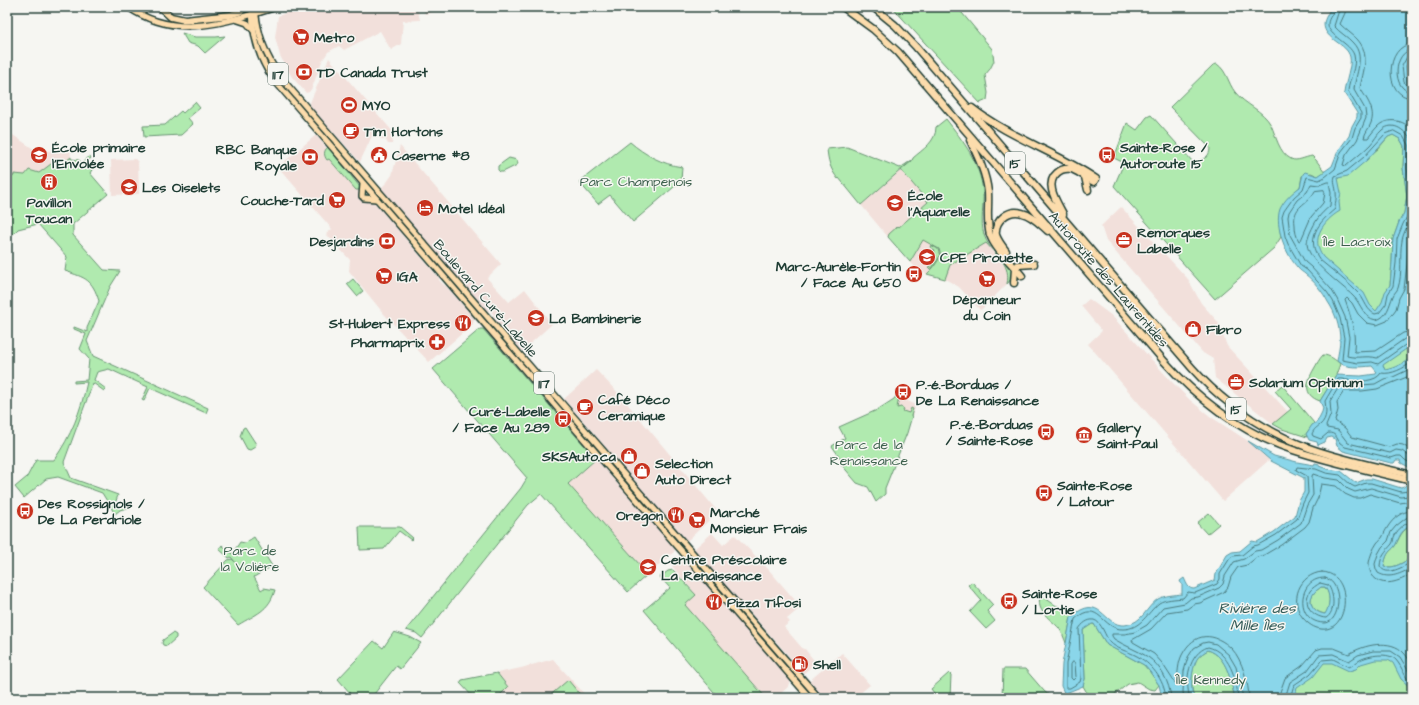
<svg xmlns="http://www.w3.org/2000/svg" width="1419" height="705" viewBox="0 0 1419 705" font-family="'Architects Daughter',sans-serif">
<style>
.built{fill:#f2e0db}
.green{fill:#b0eaaf;stroke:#689472}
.water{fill:#8ad6ea;stroke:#5f99a1;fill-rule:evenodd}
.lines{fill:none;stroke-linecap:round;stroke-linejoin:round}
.shore{stroke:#4a7a7d;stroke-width:1}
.stream{stroke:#5f99a1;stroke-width:1}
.primary-casing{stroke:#1f3d34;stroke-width:8}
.highway-casing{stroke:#1f3d34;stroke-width:9}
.primary{stroke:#fcdcac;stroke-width:5}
.highway{stroke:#fcdcac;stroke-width:6}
.labels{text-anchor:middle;stroke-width:3;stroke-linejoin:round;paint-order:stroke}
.shield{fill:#f6f6f2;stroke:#60746d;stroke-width:1}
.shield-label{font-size:13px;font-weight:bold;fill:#1f3d34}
.poi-label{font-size:14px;font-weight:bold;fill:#1f3d34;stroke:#f6f6f2;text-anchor:start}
.park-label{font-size:14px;fill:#3c604d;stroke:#f6f6f2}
.street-label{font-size:14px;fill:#1f3d34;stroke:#f6f6f2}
.water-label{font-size:15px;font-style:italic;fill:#345c58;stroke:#f6f6f2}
</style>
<rect width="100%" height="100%" fill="#f6f6f2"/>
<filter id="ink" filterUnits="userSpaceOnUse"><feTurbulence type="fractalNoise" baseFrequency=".025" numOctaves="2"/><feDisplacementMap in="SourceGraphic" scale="8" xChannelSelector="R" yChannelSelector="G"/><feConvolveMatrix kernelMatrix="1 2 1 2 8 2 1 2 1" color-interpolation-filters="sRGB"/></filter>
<g filter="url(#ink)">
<g class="built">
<polygon points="301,7 417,7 420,20 403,21 401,44 391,50 380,31 344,50 339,46 328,52 322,61 312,88 309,92 306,93 292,77 280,56 275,37 278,16"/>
<polygon points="423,7 447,7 445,9 425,14"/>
<polygon points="329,58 394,133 392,144 388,144 386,140 372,136 360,162 309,105"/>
<polygon points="7,131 38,152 40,151 70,150 71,157 60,166 56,161 39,173 29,170 25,175 15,174 15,176 7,177"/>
<polygon points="316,135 360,189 360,193 368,201 375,203 439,278 439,280 444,285 446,286 474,318 473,324 429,362 384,314 349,271 350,260 326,234 332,229 278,167"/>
<polygon points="400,146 501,264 487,278 509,302 525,289 552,324 522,351 493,317 494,315 490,310 487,311 382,190 382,187 387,182 392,175"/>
<polygon points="135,159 138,162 139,194 112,195 111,160"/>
<polygon points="901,170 928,202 888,237 861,205"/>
<polygon points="1121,207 1188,279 1201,303 1218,322 1227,346 1288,412 1273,424 1215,378 1213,359 1203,353 1106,241 1101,226"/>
<polygon points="923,239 939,249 941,256 933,268 927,274 918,270 910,262"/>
<polygon points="986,243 1007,269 1008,278 1007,284 982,309 980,310 959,287 945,279 950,265"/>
<polygon points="1089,299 1112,316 1171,381 1190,400 1211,417 1248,441 1269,460 1223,501 1088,344 1102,331 1081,306"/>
<polygon points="596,370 620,395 718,512 688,540 686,540 564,399"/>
<polygon points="899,397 914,404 915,408 912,416 895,412"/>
<polygon points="596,459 675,549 674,552 648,574 568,484"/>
<polygon points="712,533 723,545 735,535 769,570 801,607 787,619 790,622 784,627 803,649 805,649 816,663 804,673 695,551 694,549"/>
<polygon points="683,557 791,681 789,686 776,698 766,698 684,605 696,595 672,566"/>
<polygon points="842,653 870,685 858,695 855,693 850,698 824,698 809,681"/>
<polygon points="553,659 588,698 501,698 499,696 508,687 497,673 521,668"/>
</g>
<g class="green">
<polygon points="892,7 957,7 992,49 994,61 990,69 985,75 988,93 987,100 980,103"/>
<polygon points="182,33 195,37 216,37 225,36 205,53 198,46 188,43"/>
<path d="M1217 64C1227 71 1228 83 1235 92 1245 105 1263 110 1271 125 1276 136 1279 153 1291 159 1297 162 1305 157 1312 156L1316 160 1325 172 1318 176 1311 173 1302 176 1300 187C1291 194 1279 205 1279 218 1279 224 1280 231 1281 237L1274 248 1215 299 1114 186 1124 163 1114 158 1127 123 1137 130 1147 117 1151 115 1193 162C1202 160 1210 158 1210 148L1170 107 1213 65Z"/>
<polygon points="195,102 200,108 188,118 193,124 181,135 144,137 143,126 165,125 181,111 183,113"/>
<path d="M946 119C963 141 980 162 983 192 984 206 980 221 984 235 989 250 1004 260 1013 271L1012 278 1007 284C1011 265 998 257 986 243L950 265 945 279 927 274 933 268 941 256 939 249 923 240 910 262 888 237 889 234 898 226 899 227 928 202 901 170 912 161 913 158C923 149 936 142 936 127Z"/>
<polygon points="1393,135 1400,139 1404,146 1403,168 1407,196 1404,213 1399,222 1393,239 1392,262 1390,285 1380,320 1321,261 1313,233 1337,179 1378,149 1388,137"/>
<path d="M630 142C645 155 662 164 682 167L681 181 633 222 610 195 598 204 579 182Z"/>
<path d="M328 147 360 187 361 190H356L329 159 327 160C324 156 323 151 328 147Z"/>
<path d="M847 147 900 168 912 160 861 205 839 178 838 179C830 169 828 160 827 149Z"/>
<path d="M90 156 91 158 84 165H86L89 169 92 166 93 168 90 173 108 194 73 224V235L104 270 120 271 110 287 87 341 93 356 208 408 206 413 150 388 144 401 142 400 148 387 109 369 97 372 94 380 106 389 104 391 93 383 64 462 71 478 118 495 115 504 124 507 130 505V507L120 510 115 514 102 493 58 477 46 479 24 498 15 487 27 477 36 460H54C71 436 81 411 87 382L74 383V381L87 380 89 359 80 349 86 334 74 329V327L87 332V328L99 301C92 279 86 278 65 271L67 257 38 224 18 229 13 234 7 235V177L14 176V174L25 175 29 170 39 173 55 161 60 166 71 157V159L79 160 82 163Z"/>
<polygon points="509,158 517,160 518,163 517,165 503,172 500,172 498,170 498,166"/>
<polygon points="931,245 938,249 940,256 933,267 930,269 928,267 931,266 933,263 929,260 935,250 930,247"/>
<polygon points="353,279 363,291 357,296 347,284"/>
<polygon points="480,329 483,329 596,459 568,484 648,574 628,592 541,494 528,505 422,638 416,633 406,630 521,488 527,478 433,369"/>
<polygon points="1412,335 1412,368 1381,379 1375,357"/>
<path d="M1323 355C1329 355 1336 360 1340 364L1336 375 1320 401C1302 395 1307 381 1314 369 1317 364 1319 359 1323 355Z"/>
<polygon points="1282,385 1314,423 1306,434 1307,437 1282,429 1273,424 1291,409 1275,391"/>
<polygon points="897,395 899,397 897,408 901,407 904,409 903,411 909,413 911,408 913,409 911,416 912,416 907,433 885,488 885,494 876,502 868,487 857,483 841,464 843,462 832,446 845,438 839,427 877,410 894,399"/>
<polygon points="245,427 256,444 255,447 250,450 247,449 240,436 243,428"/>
<polygon points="1209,513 1219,524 1207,534 1197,523"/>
<path d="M1412 525V557C1404 562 1393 570 1384 566 1385 561 1386 555 1390 551 1392 549 1395 547 1396 544 1402 533 1401 532 1412 525Z"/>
<polygon points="359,527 400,527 413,538 411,540 399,531 384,549 360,550"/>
<path d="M254 537 272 566 254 577 261 590 264 588 275 590C269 611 256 614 238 625L203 587 228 560 232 559 236 563 231 557 229 558 219 549 222 545 232 554 240 542 245 543Z"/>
<polygon points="673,570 696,595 685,605 766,698 719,698 644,610 670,588 660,577 668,571"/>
<polygon points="972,582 993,605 987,611 995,621 986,629 970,612 981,600 968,585"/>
<path d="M1321 587H1325C1331 595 1330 605 1326 614 1315 613 1306 603 1314 593 1315 591 1319 589 1321 587Z"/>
<path d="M1042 596 1055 605 1075 613 1071 617 1066 643C1064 638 1062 632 1059 628 1051 619 1036 612 1040 597Z"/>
<polygon points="1092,624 1094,624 1107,645 1144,665 1150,672 1159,685 1155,690 1149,689 1138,682 1128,684 1110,698 1090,698 1083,686 1085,679 1083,630"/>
<polygon points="394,632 410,637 421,643 400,669 396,666 371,698 346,698 350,693 338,679 374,641 383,648"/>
<polygon points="173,633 176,635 176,638 167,646 163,645 162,643 163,640"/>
<path d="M1208 650C1228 657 1230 680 1235 698L1194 697C1190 687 1191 665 1199 656 1201 654 1205 652 1208 650Z"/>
<polygon points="1387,650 1412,681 1412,698 1287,698 1325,654"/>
<polygon points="1003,669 1025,669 1044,691 1052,698 1002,698"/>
<polygon points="497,673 508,687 499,696 501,698 474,698 460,683 462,680"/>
<polygon points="949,673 951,675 950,698 938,698 931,689"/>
<polygon points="568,680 583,698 547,698"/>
</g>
<path class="water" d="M1331 7H1412V57L1406 66 1408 82 1412 84V345L1383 365 1385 370C1395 368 1404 363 1412 357V525C1401 531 1401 533 1396 544 1395 547 1392 549 1390 551 1386 555 1385 561 1384 566 1393 570 1404 562 1412 557V689L1401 679 1393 663 1388 660H1375L1361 664 1356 669 1349 671 1332 663H1324L1313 677 1297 688 1294 698H1235C1230 680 1228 657 1208 650 1203 653 1198 656 1196 661 1192 669 1189 692 1195 698H1162L1159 685 1150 672 1144 665 1107 645 1094 624H1092L1083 630 1085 679 1083 686 1066 693 1067 698H1062L1065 695 1061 686 1062 664 1071 617C1101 591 1103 627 1125 625 1143 623 1146 607 1158 599 1165 595 1175 595 1182 594V585L1180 581 1184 578C1187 584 1188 589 1194 589L1215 580 1216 574 1227 555 1232 552 1240 551 1252 541 1257 542 1274 532 1295 516 1299 501 1304 492V478L1271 461 1248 441 1274 456 1297 462 1314 465 1315 463 1319 464V466L1327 469 1341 471 1356 483 1366 479H1372L1401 488C1409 486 1410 477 1411 469L1409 467 1401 463 1400 460H1396L1394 463H1391L1343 451 1337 446 1335 439 1332 437 1327 438 1325 442 1318 445 1317 442 1309 440 1306 434 1312 425 1317 422 1322 412 1323 408 1320 401 1336 375 1361 376 1376 374 1377 372 1372 366C1361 367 1345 369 1337 361 1338 354 1340 346 1340 340 1340 327 1335 312 1328 302 1323 292 1314 281 1305 274 1303 272 1300 271 1298 268 1286 255 1274 226 1280 209 1284 200 1293 192 1300 187L1303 174 1305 172 1318 176 1332 166 1338 151 1349 136 1352 126 1357 117V113L1344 93C1345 83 1352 66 1350 57 1347 43 1324 40 1324 24 1324 19 1329 12 1331 7ZM1393 135 1400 139 1404 146 1403 168 1407 196 1404 213 1399 222 1393 239 1392 262 1390 285 1385 292 1382 302 1376 311 1370 305 1364 293 1323 257C1310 239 1323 221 1340 211L1339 202 1341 193 1338 178 1348 176 1367 160 1388 137ZM1321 587H1325C1331 595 1330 606 1325 614 1315 613 1306 603 1314 593 1315 591 1319 589 1321 587Z"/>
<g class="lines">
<g class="shore">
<path d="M1335 7C1334 13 1328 18 1328 24 1328 36 1350 43 1354 55 1357 66 1349 80 1348 91L1361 113V118L1355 128 1352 138 1341 152 1335 169 1325 177 1319 180 1307 177 1303 189 1294 197 1284 211 1282 217 1285 236 1288 244 1301 266 1307 270 1327 292 1333 301 1340 318 1344 338 1342 360 1358 363 1372 362 1378 364 1408 343 1412 342"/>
<path d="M1340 7 1334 26C1340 33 1348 37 1353 43 1366 57 1355 74 1354 90L1365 109 1366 118 1357 140 1346 155 1343 165 1346 166C1354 159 1362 153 1370 145 1374 141 1377 134 1382 130 1394 120 1406 131 1412 142"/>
<path d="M1346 7 1345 13 1340 24C1346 30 1352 34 1357 39 1371 54 1363 71 1360 88 1366 98 1376 110 1371 123 1369 129 1365 132 1364 138H1368C1371 134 1374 130 1378 126 1388 117 1403 120 1412 129"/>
<path d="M1412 44C1385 45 1383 97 1412 98"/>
<path d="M1412 50C1393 51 1391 91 1412 92"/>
<polyline points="1412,55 1407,57 1402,66 1404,82 1407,86 1412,87"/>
<path d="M1394 131 1403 136 1408 145 1407 168 1411 196 1408 215 1403 224 1397 239 1396 263 1393 286 1388 294 1386 304 1379 313 1375 314C1367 311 1365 301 1360 295 1348 282 1333 271 1320 260 1305 239 1318 223 1335 209 1335 203 1337 198 1336 192 1336 187 1333 182 1335 176L1347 171 1364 157 1385 134Z"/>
<path d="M1324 190 1325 193 1323 203 1311 217 1301 240 1299 241C1296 236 1295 231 1295 225 1292 205 1307 206 1315 191Z"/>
<path d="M1412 218C1408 225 1403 233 1402 241 1399 256 1403 273 1398 288 1397 291 1394 293 1393 296 1389 305 1388 317 1376 320 1363 318 1361 303 1353 296 1340 283 1309 263 1307 244 1307 240 1309 236 1310 233 1316 220 1319 215 1330 206L1331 193 1329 182H1327L1319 185 1311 184 1307 192 1297 200 1289 212 1288 217 1290 235 1305 262 1311 267 1331 289 1337 299 1345 317 1349 337 1347 356C1358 359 1367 355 1377 358L1406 338 1412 337"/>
<path d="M1412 230 1408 242 1407 264 1404 289 1399 298 1396 309 1387 321 1377 325 1367 323 1358 314 1352 303 1347 298 1345 300C1351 317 1356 332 1354 350L1355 352 1376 351 1403 333 1412 331"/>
<path d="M1412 362C1404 368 1392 375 1381 373 1376 382 1358 382 1348 380 1344 380 1342 378 1338 379L1325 401C1326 409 1328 418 1320 425 1316 428 1314 429 1312 434L1313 436 1321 439 1328 433C1336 433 1336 437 1340 443 1342 444 1344 446 1345 447L1391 458 1397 456H1401L1405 460 1412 464"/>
<polyline points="1412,368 1393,377 1384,379 1375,384 1361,385 1341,384 1330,401 1331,414 1326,426 1327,428 1338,430 1348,443 1390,453 1396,450 1402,451 1412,458"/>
<polyline points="1412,375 1377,389 1362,391 1344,391 1337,402 1338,410 1335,421 1345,428 1352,437 1389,447 1397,444 1403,445 1412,451"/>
<path d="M1412 511C1398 511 1388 524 1383 536 1382 539 1379 540 1377 543 1373 549 1370 556 1369 563 1369 567 1370 572 1372 575 1382 589 1400 581 1412 574"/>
<path d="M1412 517 1406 518 1396 526 1391 532 1388 541 1382 547 1378 554 1375 564 1376 569 1378 573C1390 580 1401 573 1412 568"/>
<path d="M1412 522C1406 522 1398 529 1395 535 1393 538 1394 541 1392 544 1385 552 1381 555 1380 566 1386 578 1404 566 1412 562"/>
<path d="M1322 572C1354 573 1350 633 1321 629 1314 628 1308 624 1303 618 1289 601 1299 574 1322 572Z"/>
<path d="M1325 578C1344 582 1341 624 1324 623 1294 622 1297 577 1325 578Z"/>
<path d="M1320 583 1328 585C1334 593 1336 612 1326 618 1312 617 1302 604 1310 591 1312 588 1317 585 1320 583Z"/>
<polygon points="1073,662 1075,663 1076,677 1073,680 1071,678 1071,665"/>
<path d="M1166 698C1164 679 1151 663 1135 655 1127 651 1116 649 1110 642 1105 637 1102 622 1094 620 1088 619 1082 624 1079 629L1081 678 1080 682 1070 688H1066V664L1075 619C1099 598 1102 630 1123 629 1141 629 1147 613 1159 603 1165 599 1176 599 1183 598L1188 592 1195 593 1217 584 1220 579V574L1230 558 1233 556 1242 555 1253 546 1258 545 1276 535 1297 519 1303 503 1308 493 1307 476 1296 470 1297 467 1316 469 1326 473 1340 475 1351 485 1355 487 1366 483H1371L1401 492 1408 491 1412 485"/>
<path d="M1171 698C1170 683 1160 665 1148 657 1137 650 1125 646 1114 639L1112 636V634H1125L1135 632 1147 625 1163 607 1185 603 1191 598 1198 597 1219 588 1223 584 1225 576 1234 562 1244 559 1255 551 1261 550 1278 540 1301 523 1307 505 1313 495 1312 476 1313 474 1325 478 1339 480 1348 489 1355 492 1371 488 1401 497 1408 496 1412 493"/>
<polyline points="1184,698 1183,692 1184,671 1188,657 1194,648 1203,643 1208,642 1216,644 1229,655 1236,667 1243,698"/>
<path d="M1190 698C1184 681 1189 653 1208 647 1229 652 1237 679 1238 698"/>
<path d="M1249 698C1249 685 1242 659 1232 649 1215 632 1194 631 1182 655 1178 663 1178 673 1177 682L1175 683 1162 663 1154 654 1133 642 1132 640 1151 629 1167 612 1187 609 1194 604 1200 603 1224 592 1228 587 1231 577 1238 567 1247 565 1257 557 1264 555 1281 545 1305 527 1309 522 1313 508 1318 498 1321 484 1336 486 1345 494 1354 498H1360L1370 494 1400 503 1412 501"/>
<path d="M1279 698 1280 692 1285 678 1302 666 1316 650 1322 648H1334L1349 654C1363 645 1391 638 1404 653 1408 657 1410 662 1412 667"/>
<polyline points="1285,698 1290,682 1307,671 1319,655 1333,654 1349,661 1358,655 1373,651 1391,651 1400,657 1412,677"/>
<path d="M1290 698 1294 685 1310 674 1322 660 1333 659 1349 667C1354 665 1356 662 1360 660 1369 655 1389 652 1396 660 1403 668 1404 677 1412 684"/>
</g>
<polyline class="stream" points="1079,692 1080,696"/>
<g class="primary-casing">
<g id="primary">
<path d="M128 7C168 35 210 27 253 14"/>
<path d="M252 7C252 34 258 59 275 81L597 454 810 698"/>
<path d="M255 7C257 33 266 58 282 79L559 400 819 698"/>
<polyline points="238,20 247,23 253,30"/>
<polyline points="362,196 363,184"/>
<polyline points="364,198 376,199"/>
</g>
</g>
<g class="highway-casing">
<g id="highway">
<polyline points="160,7 171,17 185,20 230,15 239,12 246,7"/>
<path d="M843 7 873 29 898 52 1164 361C1200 401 1242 433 1293 450 1332 463 1373 471 1412 481"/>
<path d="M873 7 895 25 916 47 1192 368C1224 404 1264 431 1309 448 1342 460 1378 467 1412 475"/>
<polyline points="256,13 275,7"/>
<path d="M972 108C1010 138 1057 152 1096 179"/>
<path d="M970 140C978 157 986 173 988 192 989 206 986 221 990 235 996 251 1012 263 1022 276"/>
<polyline points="1085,177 1088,190"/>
<path d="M1063 214C1057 202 1044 184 1057 173 1061 169 1066 168 1072 169 1079 172 1087 178 1094 182"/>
<path d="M1006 251C1002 246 998 241 996 235 994 220 1009 209 1022 213 1032 215 1040 224 1048 231"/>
<polyline points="1018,265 1034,264"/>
<polyline points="1014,283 1015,268"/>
</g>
</g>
<use href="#primary" class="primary"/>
<use href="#highway" class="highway"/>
</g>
</g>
<defs>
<g id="supermarket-disc" transform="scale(0.9)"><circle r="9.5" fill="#c8321e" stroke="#f6f6f2"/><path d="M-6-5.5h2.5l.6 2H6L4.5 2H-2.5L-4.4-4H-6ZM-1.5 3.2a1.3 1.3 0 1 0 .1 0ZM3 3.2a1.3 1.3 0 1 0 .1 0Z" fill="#fff"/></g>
<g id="bank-disc" transform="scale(0.9)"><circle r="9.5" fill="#c8321e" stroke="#f6f6f2"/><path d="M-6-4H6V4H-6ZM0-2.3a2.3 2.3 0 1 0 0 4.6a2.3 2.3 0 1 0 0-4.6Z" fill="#fff"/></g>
<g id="stadium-disc" transform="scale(0.9)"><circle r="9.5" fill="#c8321e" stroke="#f6f6f2"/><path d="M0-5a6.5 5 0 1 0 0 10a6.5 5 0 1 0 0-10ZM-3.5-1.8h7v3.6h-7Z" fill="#fff"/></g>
<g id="cafe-disc" transform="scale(0.9)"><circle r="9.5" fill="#c8321e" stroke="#f6f6f2"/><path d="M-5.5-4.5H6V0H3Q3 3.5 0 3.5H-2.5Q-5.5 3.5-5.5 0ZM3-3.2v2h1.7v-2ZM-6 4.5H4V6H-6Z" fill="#fff"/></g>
<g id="school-disc" transform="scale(0.9)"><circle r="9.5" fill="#c8321e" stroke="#f6f6f2"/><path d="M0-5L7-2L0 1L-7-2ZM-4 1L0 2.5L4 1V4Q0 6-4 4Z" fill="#fff"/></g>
<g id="civic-disc" transform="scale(0.9)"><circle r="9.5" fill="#c8321e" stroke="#f6f6f2"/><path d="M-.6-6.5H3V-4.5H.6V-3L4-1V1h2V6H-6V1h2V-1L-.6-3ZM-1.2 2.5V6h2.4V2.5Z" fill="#fff"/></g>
<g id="bus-disc" transform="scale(0.9)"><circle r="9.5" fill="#c8321e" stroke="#f6f6f2"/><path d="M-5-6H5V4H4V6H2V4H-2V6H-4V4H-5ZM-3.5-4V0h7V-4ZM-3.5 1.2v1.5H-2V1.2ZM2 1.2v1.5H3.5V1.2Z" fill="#fff"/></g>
<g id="building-disc" transform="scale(0.9)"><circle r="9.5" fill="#c8321e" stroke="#f6f6f2"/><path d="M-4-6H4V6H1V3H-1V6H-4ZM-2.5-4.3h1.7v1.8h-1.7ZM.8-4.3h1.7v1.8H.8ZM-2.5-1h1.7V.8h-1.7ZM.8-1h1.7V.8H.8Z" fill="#fff"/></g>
<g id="hotel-disc" transform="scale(0.9)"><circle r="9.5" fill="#c8321e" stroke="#f6f6f2"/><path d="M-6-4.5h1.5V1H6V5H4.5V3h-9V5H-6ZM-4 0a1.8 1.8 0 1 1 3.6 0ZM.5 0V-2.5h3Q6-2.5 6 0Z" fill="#fff"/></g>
<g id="office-disc" transform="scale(0.9)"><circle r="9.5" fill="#c8321e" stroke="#f6f6f2"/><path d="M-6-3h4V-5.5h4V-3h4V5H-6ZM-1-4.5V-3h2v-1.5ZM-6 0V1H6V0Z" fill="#fff"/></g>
<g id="restaurant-disc" transform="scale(0.9)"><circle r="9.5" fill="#c8321e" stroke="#f6f6f2"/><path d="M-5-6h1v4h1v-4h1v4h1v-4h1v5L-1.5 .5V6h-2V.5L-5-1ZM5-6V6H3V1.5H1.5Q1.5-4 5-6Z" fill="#fff"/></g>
<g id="shop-disc" transform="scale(0.9)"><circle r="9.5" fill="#c8321e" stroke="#f6f6f2"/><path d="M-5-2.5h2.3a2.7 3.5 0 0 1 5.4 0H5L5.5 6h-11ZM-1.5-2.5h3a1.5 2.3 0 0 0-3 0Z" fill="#fff"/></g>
<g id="pharmacy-disc" transform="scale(0.9)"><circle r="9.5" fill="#c8321e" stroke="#f6f6f2"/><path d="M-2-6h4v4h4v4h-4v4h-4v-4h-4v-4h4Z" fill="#fff"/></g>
<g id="museum-disc" transform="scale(0.9)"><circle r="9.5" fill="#c8321e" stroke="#f6f6f2"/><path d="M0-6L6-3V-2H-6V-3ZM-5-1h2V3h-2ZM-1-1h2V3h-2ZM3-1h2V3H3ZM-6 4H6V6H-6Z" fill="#fff"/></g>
<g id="fuel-disc" transform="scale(0.9)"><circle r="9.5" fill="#c8321e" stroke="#f6f6f2"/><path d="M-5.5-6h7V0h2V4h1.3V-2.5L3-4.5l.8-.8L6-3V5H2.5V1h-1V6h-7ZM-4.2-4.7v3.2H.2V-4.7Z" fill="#fff"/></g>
</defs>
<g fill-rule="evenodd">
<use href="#supermarket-disc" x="301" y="37"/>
<use href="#bank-disc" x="304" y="72"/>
<use href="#stadium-disc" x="349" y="105"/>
<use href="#cafe-disc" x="351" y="131"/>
<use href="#school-disc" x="39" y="155"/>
<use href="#civic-disc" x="379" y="155"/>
<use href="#bus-disc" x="1107" y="155"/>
<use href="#bank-disc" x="310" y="157"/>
<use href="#building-disc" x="49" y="182"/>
<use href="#school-disc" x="129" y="187"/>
<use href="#supermarket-disc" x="337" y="200"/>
<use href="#school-disc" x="895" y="203"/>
<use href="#hotel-disc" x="425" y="208"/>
<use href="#office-disc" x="1124" y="240"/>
<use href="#bank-disc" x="387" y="241"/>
<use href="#school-disc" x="927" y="257"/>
<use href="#bus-disc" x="914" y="274"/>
<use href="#supermarket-disc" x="384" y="276"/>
<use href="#supermarket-disc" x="987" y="279"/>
<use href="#school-disc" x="536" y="318"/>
<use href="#restaurant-disc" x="463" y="323"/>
<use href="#shop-disc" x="1193" y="329"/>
<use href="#pharmacy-disc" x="437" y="342"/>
<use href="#office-disc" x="1236" y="382"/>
<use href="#bus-disc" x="903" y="392"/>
<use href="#cafe-disc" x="585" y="407"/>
<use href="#bus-disc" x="563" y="419"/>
<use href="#bus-disc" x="1046" y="432"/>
<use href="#museum-disc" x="1084" y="435"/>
<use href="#shop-disc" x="629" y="456"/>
<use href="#shop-disc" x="642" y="471"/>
<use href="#bus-disc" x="1044" y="493"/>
<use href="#bus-disc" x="25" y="511"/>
<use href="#restaurant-disc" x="676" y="515"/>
<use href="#supermarket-disc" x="697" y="520"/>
<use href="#school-disc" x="648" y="567"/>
<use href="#bus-disc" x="1009" y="601"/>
<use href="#restaurant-disc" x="714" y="602"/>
<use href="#fuel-disc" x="800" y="664"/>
</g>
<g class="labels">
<g class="shield">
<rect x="268" y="63" width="20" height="22" rx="3"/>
<rect x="1005" y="152" width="20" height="22" rx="3"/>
<rect x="534" y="372" width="20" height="22" rx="3"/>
<rect x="1226" y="398" width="20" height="22" rx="3"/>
</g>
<g class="shield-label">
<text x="278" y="79">117</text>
<text x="1015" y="168">15</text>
<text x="544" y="388">117</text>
<text x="1236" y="414">15</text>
</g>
<g class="poi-label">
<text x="314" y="42">Metro</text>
<text x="317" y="77">TD Canada Trust</text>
<text x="362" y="110">MYO</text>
<text x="364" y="136">Tim Hortons</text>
<text x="52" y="152">École primaire<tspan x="52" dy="16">l'Envolée</tspan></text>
<text x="1120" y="152">Sainte-Rose /<tspan x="1120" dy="16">Autoroute 15</tspan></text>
<text x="297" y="154" text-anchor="end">RBC Banque<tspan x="297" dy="16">Royale</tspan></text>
<text x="392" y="160">Caserne #8</text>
<text x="142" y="192">Les Oiselets</text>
<text x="908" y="200">École<tspan x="908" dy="16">l'Aquarelle</tspan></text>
<text x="324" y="205" text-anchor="end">Couche-Tard</text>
<text x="49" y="207" text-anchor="middle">Pavillon<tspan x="49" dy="16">Toucan</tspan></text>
<text x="438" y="213">Motel Idéal</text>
<text x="1137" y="237">Remorques<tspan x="1137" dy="16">Labelle</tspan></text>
<text x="374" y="246" text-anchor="end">Desjardins</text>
<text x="940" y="262">CPE Pirouette</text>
<text x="901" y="271" text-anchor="end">Marc-Aurèle-Fortin<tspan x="901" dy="16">/ Face Au 650</tspan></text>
<text x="397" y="281">IGA</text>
<text x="987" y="304" text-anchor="middle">Dépanneur<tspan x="987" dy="16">du Coin</tspan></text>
<text x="549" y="323">La Bambinerie</text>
<text x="450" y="328" text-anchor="end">St-Hubert Express</text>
<text x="1206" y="334">Fibro</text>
<text x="424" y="347" text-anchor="end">Pharmaprix</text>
<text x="1249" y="387">Solarium Optimum</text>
<text x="916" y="389">P.-é.-Borduas /<tspan x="916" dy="16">De La Renaissance</tspan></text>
<text x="598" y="404">Café Déco<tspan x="598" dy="16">Ceramique</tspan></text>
<text x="550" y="416" text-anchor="end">Curé-Labelle<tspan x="550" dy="16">/ Face Au 289</tspan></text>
<text x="1033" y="429" text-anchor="end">P.-é.-Borduas<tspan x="1033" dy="16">/ Sainte-Rose</tspan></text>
<text x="1097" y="432">Gallery<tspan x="1097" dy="16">Saint-Paul</tspan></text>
<text x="616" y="461" text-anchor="end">SKSAuto.ca</text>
<text x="655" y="468">Selection<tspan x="655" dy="16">Auto Direct</tspan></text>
<text x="1057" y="490">Sainte-Rose<tspan x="1057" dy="16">/ Latour</tspan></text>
<text x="38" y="508">Des Rossignols /<tspan x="38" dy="16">De La Perdriole</tspan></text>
<text x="710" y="517">Marché<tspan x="710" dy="16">Monsieur Frais</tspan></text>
<text x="663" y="520" text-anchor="end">Oregon</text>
<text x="661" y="564">Centre Préscolaire<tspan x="661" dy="16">La Renaissance</tspan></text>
<text x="1022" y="598">Sainte-Rose<tspan x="1022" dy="16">/ Lortie</tspan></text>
<text x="727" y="607">Pizza Tifosi</text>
<text x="813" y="669">Shell</text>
</g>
<g class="park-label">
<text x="636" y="186">Parc Champenois</text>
<text x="1357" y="246">Île Lacroix</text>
<text x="869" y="449">Parc de la<tspan x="869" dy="16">Renaissance</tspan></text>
<text x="250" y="555">Parc de<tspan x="250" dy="16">la Volière</tspan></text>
<text x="1211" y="684">Île Kennedy</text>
</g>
<g class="street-label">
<text transform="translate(1109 279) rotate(49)" y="5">Autoroute des Laurentides</text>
<text transform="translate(486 298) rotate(49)" y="5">Boulevard Curé-Labelle</text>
</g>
<g class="water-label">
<text x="1257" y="613">Rivière des<tspan x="1257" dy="17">Mille Îles</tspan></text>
</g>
</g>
<rect width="1419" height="705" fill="none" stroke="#f6f6f2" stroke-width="24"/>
<rect x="12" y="12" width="1395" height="681" fill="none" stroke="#1f3d34" stroke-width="1.5" filter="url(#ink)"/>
</svg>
